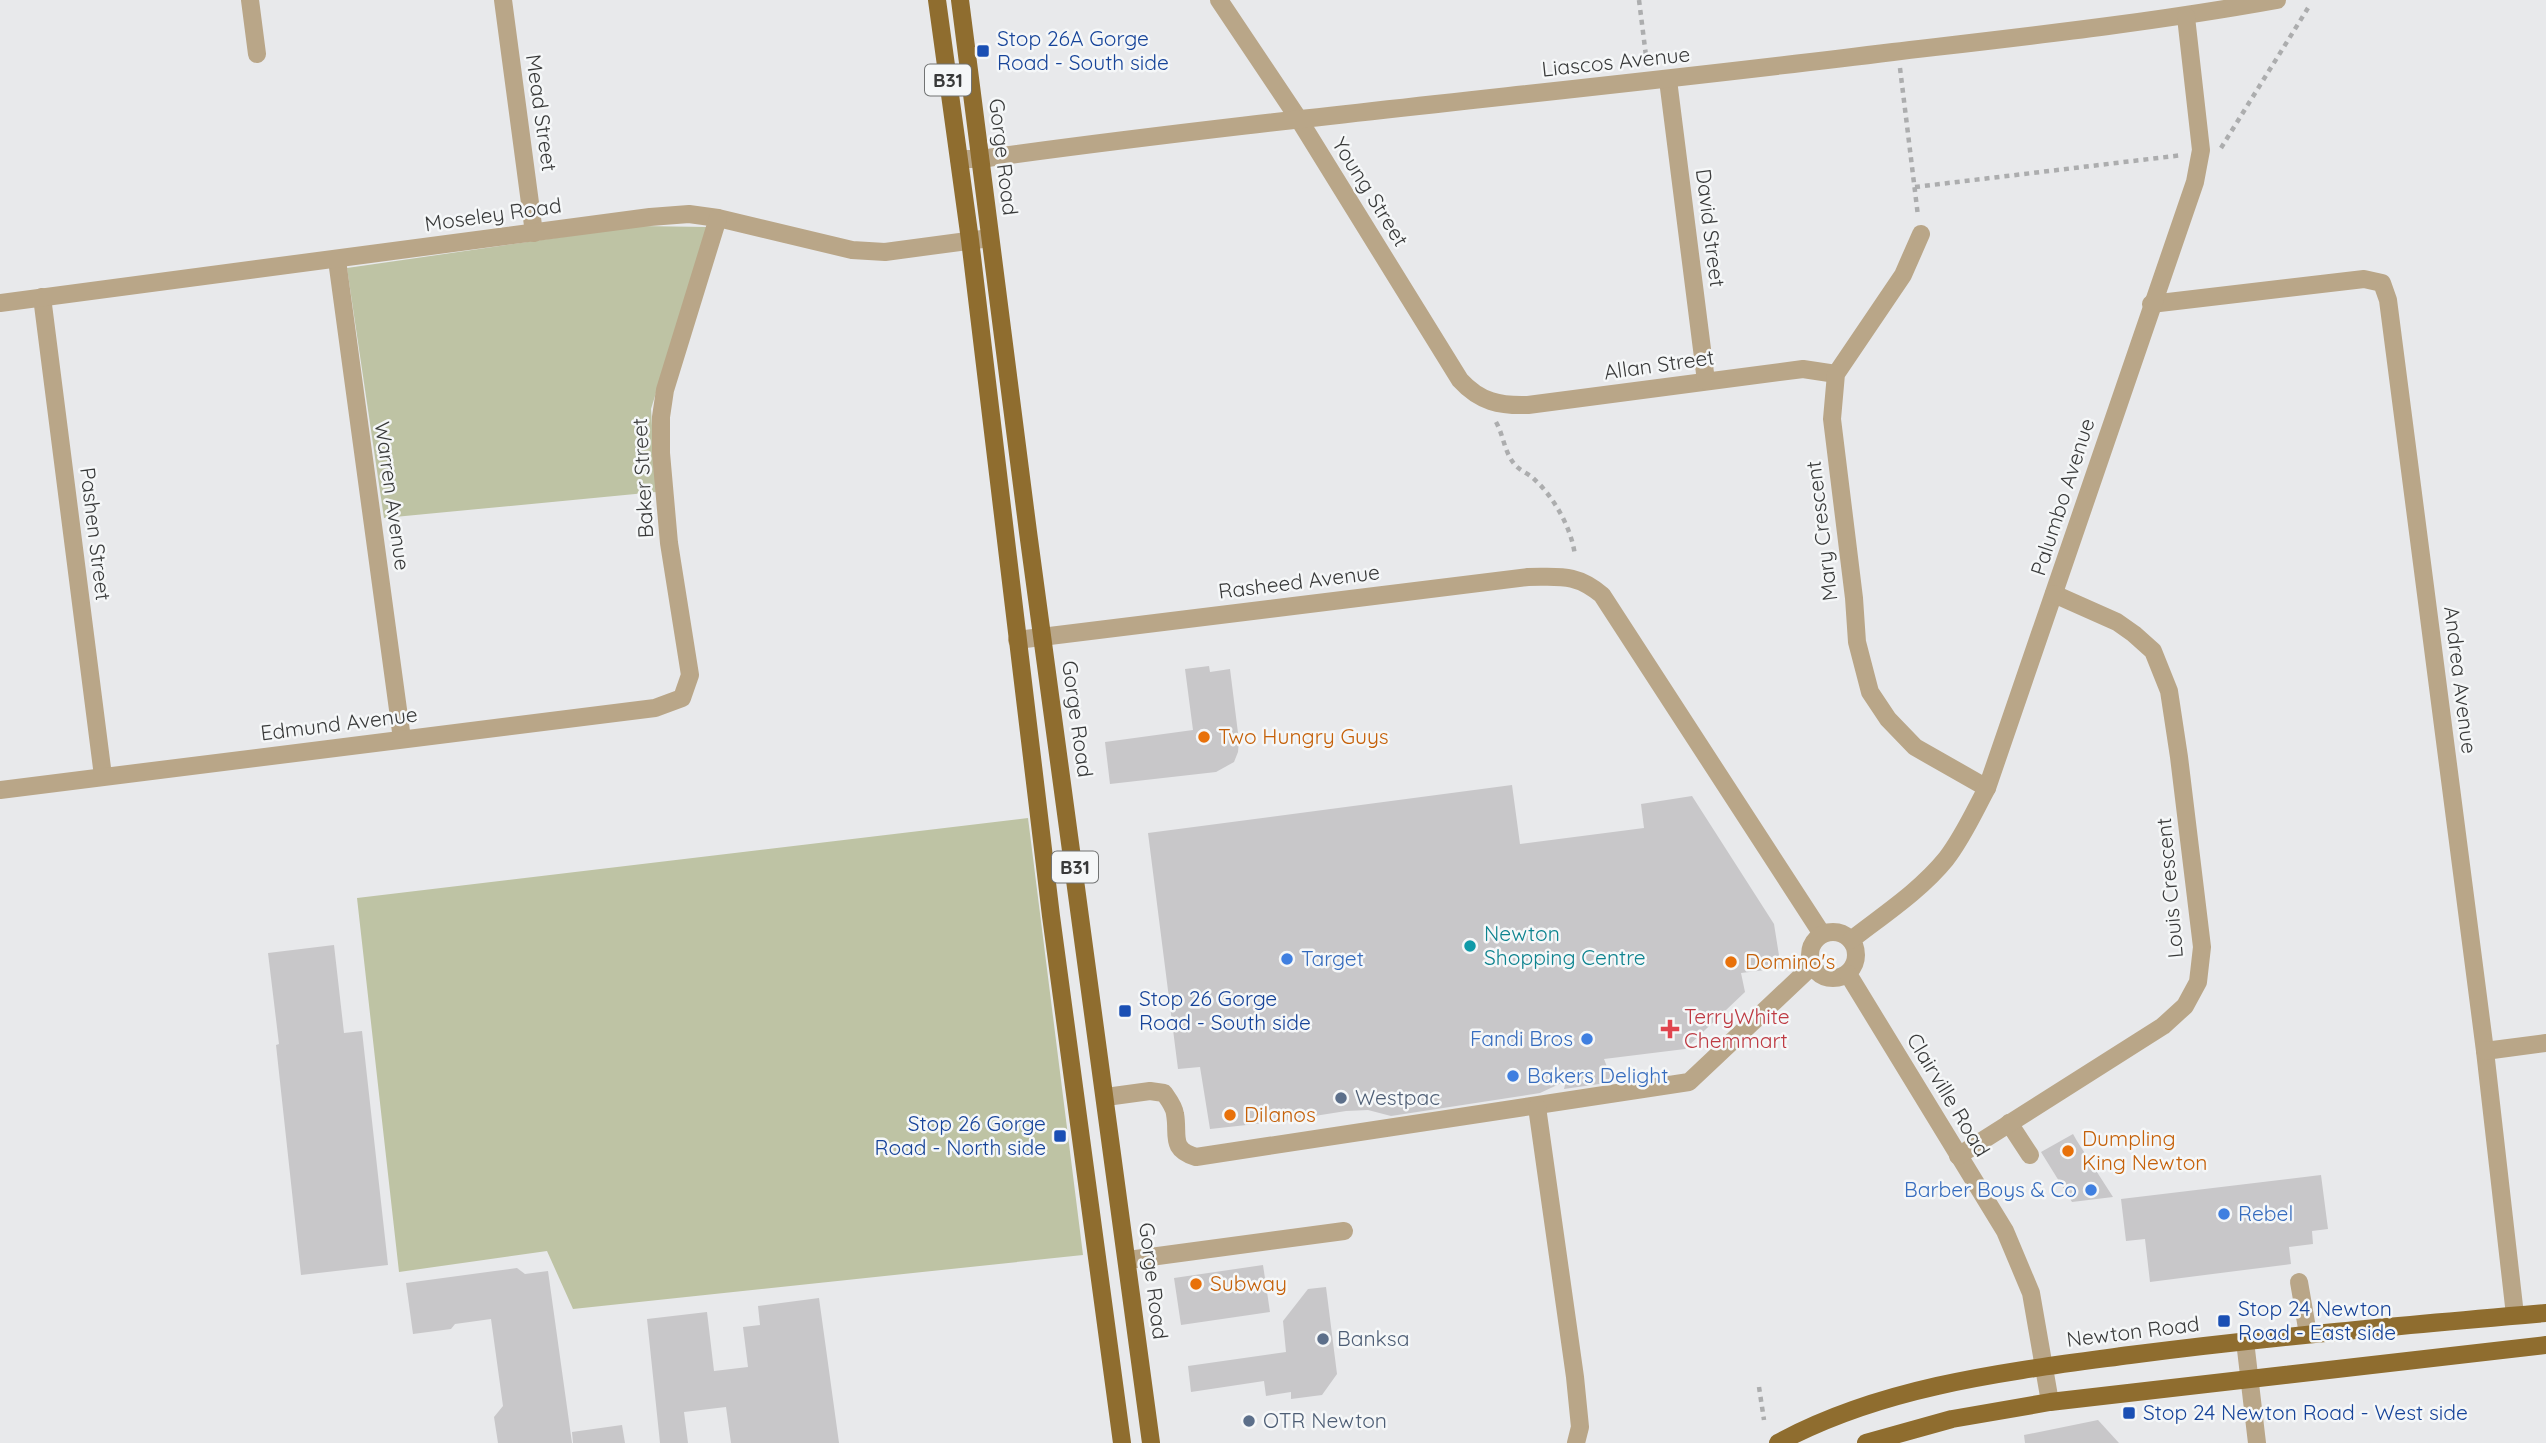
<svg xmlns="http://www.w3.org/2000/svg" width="2546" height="1443" viewBox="0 0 2546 1443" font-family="Quicksand,sans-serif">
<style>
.green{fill:#bec3a4}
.building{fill:#c8c7c9}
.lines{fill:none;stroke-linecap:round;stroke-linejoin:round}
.path{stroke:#acadae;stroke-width:4.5;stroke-dasharray:5 5;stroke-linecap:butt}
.minor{stroke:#b9a688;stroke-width:18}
.major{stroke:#8f6d2f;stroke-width:18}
.transit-dot{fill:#1a4fb4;stroke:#f5f7f8;stroke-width:2.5}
.food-dot{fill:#e8710a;stroke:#f5f7f8;stroke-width:2.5}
.culture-dot{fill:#0f9aa8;stroke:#f5f7f8;stroke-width:2.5}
.shop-dot{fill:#3f7fe0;stroke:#f5f7f8;stroke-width:2.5}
.health-dot{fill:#e0444e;stroke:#f5f7f8;stroke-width:2.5}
.service-dot{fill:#5c6f8a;stroke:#f5f7f8;stroke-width:2.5}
.labels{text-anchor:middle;stroke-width:5;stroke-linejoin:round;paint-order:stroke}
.shield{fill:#f5f7f8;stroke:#717373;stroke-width:2}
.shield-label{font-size:19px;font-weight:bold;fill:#393a3a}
.transit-label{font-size:21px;fill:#164399;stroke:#f5f7f8;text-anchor:start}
.street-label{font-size:21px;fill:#393a3a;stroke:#f5f7f8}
.food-label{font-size:21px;fill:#c56008;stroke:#f5f7f8;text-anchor:start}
.culture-label{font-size:21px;fill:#0d838f;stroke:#f5f7f8;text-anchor:start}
.shop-label{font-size:21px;fill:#366cbe;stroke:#f5f7f8;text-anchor:start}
.health-label{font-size:21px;fill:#be3a42;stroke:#f5f7f8;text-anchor:start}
.service-label{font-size:21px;fill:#4e5e75;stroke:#f5f7f8;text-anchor:start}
</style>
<rect width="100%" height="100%" fill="#e8e9eb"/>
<g class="green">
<polygon points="639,226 707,227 651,409 656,492 384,518 347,268"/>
<polygon points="1028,818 1083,1255 573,1309 547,1251 399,1272 357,898"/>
</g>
<g class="building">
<polygon points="1209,666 1210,672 1230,669 1239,741 1238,752 1234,762 1216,772 1110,784 1105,742 1193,730 1185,669"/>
<polygon points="1512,785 1520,844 1644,828 1641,804 1692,796 1774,924 1781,968 1741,973 1745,992 1685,1049 1604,1059 1613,1082 1564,1089 1566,1081 1540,1093 1391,1116 1368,1110 1346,1111 1283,1121 1210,1129 1200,1067 1178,1069 1148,833"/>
<polygon points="334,945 344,1033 362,1031 388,1265 301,1275 276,1045 279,1044 268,953"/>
<polygon points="2073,1134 2077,1141 2113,1197 2072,1202 2041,1152"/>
<polygon points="2321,1175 2328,1229 2312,1231 2313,1244 2289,1247 2291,1264 2150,1282 2145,1239 2126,1241 2121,1199"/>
<polygon points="1263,1265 1270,1312 1181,1325 1174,1278"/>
<polygon points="517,1268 525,1274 548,1271 572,1443 498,1443 494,1417 503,1406 491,1319 455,1324 451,1329 413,1334 406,1283"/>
<polygon points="1326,1287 1337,1374 1322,1395 1291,1399 1291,1392 1266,1396 1264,1381 1191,1392 1188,1366 1286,1352 1283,1321 1308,1289"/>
<polygon points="819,1298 839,1443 731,1443 726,1407 684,1412 688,1443 660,1443 647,1319 707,1312 714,1371 748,1367 743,1327 760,1325 758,1306"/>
<polygon points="2098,1420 2119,1443 2025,1443 2024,1435"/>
<polygon points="622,1425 625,1443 573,1443 572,1432"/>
</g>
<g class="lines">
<g class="path">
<polyline points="1639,0 1647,64"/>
<polyline points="1900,68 1918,216"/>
<polyline points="2221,148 2308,8"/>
<polyline points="1915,187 2183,155"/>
<path d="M1496 422C1504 436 1504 453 1516 466 1521 471 1529 474 1534 479 1554 497 1572 529 1575 556"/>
<polyline points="1759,1387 1764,1420"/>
</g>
<g class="minor">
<polyline points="250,0 257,54"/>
<polyline points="503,0 534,233"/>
<path d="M1219 0 1298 118 1460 380C1480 402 1500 406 1528 405L1803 369 1836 374"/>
<polyline points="1668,80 1706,381"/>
<path d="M959 159H980C1283 117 1589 90 1893 52 2021 37 2150 23 2277 0"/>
<polyline points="1921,234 1903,275 1836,374 1832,419 1854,598 1857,642 1870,692 1888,719 1915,747 1987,788"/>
<polyline points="337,260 402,739"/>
<polyline points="42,297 103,776"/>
<polyline points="0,303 650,217 689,214 718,218 852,250 885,252 990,238"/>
<polyline points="2151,304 2364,279 2382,283 2388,300 2485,1051 2515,1315"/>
<path d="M1017 640 1528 577C1560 577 1576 573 1602 595L1822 934"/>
<polyline points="0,790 655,708 682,698 690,675 669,543 661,453 661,417 665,390 718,218"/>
<circle cx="1833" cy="955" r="23"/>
<path d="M1851 940C1883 915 1920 891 1946 859 1963 837 1974 812 1987 788L2195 182 2201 150 2186 17"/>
<polyline points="1848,974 2005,1231 2031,1293 2050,1402"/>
<polyline points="2485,1051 2546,1043"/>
<path d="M1106 1097 1150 1091 1164 1093C1168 1099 1174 1106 1175 1114 1179 1135 1169 1149 1196 1157L1689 1082 1812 966"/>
<polyline points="1537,1107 1575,1377 1580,1427 1576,1443"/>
<polyline points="2009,1123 2030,1155"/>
<polyline points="1958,1156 2163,1026 2185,1006 2198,982 2202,947 2179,757 2169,691 2153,651 2134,634 2117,622 2054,594"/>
<polyline points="1128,1260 1344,1231"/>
<polyline points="2299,1282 2308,1334"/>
<polyline points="2245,1341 2257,1443"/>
</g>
<g class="major">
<polyline points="937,0 970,240 1051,916 1122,1443"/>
<polyline points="960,0 1028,532 1151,1443"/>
<path d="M1778 1443C1884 1385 2012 1371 2130 1355 2268 1337 2407 1325 2546 1313"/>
<polyline points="1866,1443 1952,1419 2050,1402 2546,1345"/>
</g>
</g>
<g class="transit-dot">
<rect x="976" y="44" width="14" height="14" rx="3.5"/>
<rect x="1118" y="1004" width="14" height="14" rx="3.5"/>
<rect x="1053" y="1129" width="14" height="14" rx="3.5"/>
<rect x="2217" y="1314" width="14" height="14" rx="3.5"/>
<rect x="2122" y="1406" width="14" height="14" rx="3.5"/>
</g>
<g class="food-dot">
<circle cx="1204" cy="737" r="7"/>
<circle cx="1731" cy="962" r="7"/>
<circle cx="1230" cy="1115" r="7"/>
<circle cx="2068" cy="1151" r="7"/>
<circle cx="1196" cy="1284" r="7"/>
</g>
<circle class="culture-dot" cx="1470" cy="946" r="7"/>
<g class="shop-dot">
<circle cx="1287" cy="959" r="7"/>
<circle cx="1587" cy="1039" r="7"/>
<circle cx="1513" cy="1076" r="7"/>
<circle cx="2091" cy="1190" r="7"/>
<circle cx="2224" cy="1214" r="7"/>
</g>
<path class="health-dot" d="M1666.5 1018.5h7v7h7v7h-7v7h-7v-7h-7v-7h7z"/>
<g class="service-dot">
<circle cx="1341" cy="1098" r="7"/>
<circle cx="1323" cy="1339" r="7"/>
<circle cx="1249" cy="1421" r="7"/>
</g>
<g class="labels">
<g class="shield">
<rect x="925" y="64.5" width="46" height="31" rx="5"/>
<rect x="1052" y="851.5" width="46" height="31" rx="5"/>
</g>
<g class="shield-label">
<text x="948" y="87">B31</text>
<text x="1075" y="874">B31</text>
</g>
<g class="transit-label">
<text x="997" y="46">Stop 26A Gorge<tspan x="997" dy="24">Road - South side</tspan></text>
<text x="1139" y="1006">Stop 26 Gorge<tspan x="1139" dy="24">Road - South side</tspan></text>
<text x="1046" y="1131" text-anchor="end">Stop 26 Gorge<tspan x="1046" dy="24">Road - North side</tspan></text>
<text x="2238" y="1316">Stop 24 Newton<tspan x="2238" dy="24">Road - East side</tspan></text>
<text x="2143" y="1420">Stop 24 Newton Road - West side</text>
</g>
<g class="street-label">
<text transform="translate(1616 62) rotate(-6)" y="7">Liascos Avenue</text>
<text transform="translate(541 113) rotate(82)" y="7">Mead Street</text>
<text transform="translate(1003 157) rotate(83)" y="7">Gorge Road</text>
<text transform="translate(1370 192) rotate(58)" y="7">Young Street</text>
<text transform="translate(493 215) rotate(-8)" y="7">Moseley Road</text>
<text transform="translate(1710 228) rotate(83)" y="7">David Street</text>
<text transform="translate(1659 365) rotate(-8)" y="7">Allan Street</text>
<text transform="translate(643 478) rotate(-93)" y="7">Baker Street</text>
<text transform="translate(392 496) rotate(82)" y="7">Warren Avenue</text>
<text transform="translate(2063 497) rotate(-72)" y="7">Palumbo Avenue</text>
<text transform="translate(1822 531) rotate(-97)" y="7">Mary Crescent</text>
<text transform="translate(95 534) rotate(83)" y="7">Pashen Street</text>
<text transform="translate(1299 582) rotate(-7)" y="7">Rasheed Avenue</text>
<text transform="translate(2460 680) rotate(83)" y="7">Andrea Avenue</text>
<text transform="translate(1077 719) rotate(82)" y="7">Gorge Road</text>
<text transform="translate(339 724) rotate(-7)" y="7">Edmund Avenue</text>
<text transform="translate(2170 888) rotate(-95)" y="7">Louis Crescent</text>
<text transform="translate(1948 1095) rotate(59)" y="7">Clairville Road</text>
<text transform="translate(1153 1281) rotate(83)" y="7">Gorge Road</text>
<text transform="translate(2133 1332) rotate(-7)" y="7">Newton Road</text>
</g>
<g class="food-label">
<text x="1218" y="744">Two Hungry Guys</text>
<text x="1745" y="969">Domino's</text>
<text x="1244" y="1122">Dilanos</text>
<text x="2082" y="1146">Dumpling<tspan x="2082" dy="24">King Newton</tspan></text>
<text x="1210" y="1291">Subway</text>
</g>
<g class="culture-label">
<text x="1484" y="941">Newton<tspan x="1484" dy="24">Shopping Centre</tspan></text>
</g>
<g class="shop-label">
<text x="1301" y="966">Target</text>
<text x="1573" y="1046" text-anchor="end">Fandi Bros</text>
<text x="1527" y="1083">Bakers Delight</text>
<text x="2077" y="1197" text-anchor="end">Barber Boys &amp; Co</text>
<text x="2238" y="1221">Rebel</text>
</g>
<g class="health-label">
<text x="1684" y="1024">TerryWhite<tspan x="1684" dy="24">Chemmart</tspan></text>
</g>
<g class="service-label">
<text x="1355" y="1105">Westpac</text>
<text x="1337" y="1346">Banksa</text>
<text x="1263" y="1428">OTR Newton</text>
</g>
</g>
</svg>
